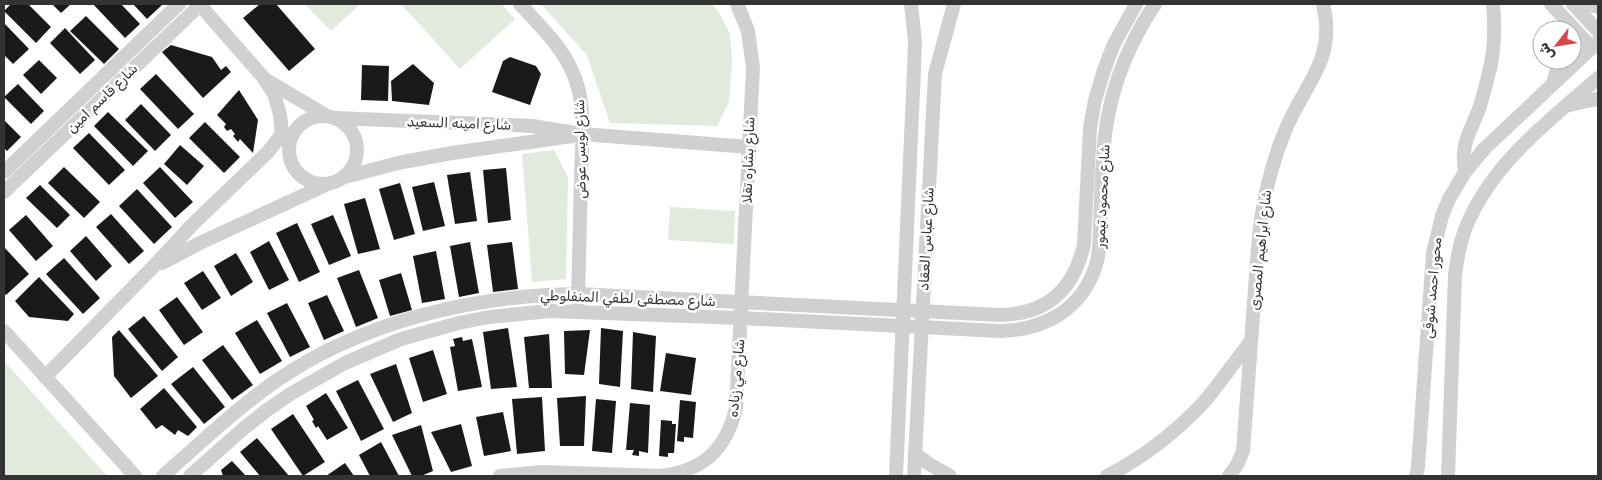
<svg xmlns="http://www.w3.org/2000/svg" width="1602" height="480" viewBox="0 0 1602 480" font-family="Rubik,'Noto Sans Arabic',sans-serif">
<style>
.green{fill:#e2e9dd}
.building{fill:#1a1a1a}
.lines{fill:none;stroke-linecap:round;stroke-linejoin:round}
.minor{stroke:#d0d0d0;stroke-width:14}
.labels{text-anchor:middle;stroke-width:5;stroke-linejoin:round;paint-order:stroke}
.street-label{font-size:14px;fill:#333;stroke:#fff}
</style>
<rect width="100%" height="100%" fill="#fff"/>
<g class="green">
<polygon points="305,4 360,4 331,31"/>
<polygon points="401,4 501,4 515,19 460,69"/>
<polygon points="541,4 712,4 718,11 730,34 732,61 729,102 717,126 610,123 587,55"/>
<polygon points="554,150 568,178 566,279 532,282 522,154"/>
<polygon points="670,207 735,211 734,244 668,240"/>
<polygon points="4,361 107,476 4,476"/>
</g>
<g class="building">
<polygon points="11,4 28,4 51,27 36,43 4,11"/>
<polygon points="52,4 71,4 61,13"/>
<polygon points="93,4 121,4 140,24 125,38"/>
<polygon points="133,4 163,4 147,19"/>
<polygon points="260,4 276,4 315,49 289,71 243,18"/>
<polygon points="86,16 119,49 104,64 70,31"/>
<polygon points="4,23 29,49 13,64 4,55"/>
<polygon points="65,28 95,60 80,74 50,43"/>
<polygon points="171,45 212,57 221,70 226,66 231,72 203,98 162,52"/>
<polygon points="510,57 536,66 541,74 530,105 492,92 503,61"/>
<polygon points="39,60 57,78 41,94 23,75"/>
<polygon points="413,64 434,83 429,105 392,101 391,81"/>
<polygon points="362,65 389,66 388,101 361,100"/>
<polygon points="156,74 194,114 178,129 140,89"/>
<polygon points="18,84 44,111 31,124 4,97"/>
<polygon points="239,90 258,120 253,153 240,139 238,142 233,136 235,134 231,129 227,131 224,127 226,124 217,115"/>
<polygon points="141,104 171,135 155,151 125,120"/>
<polygon points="108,112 148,151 133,166 94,126"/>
<polygon points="4,120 21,137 7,151 4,148"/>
<polygon points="205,122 240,157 224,173 189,138"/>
<polygon points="89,133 125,170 109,185 73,148"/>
<polygon points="180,145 204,166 187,185 164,164"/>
<polygon points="64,167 100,202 84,218 48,183"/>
<polygon points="160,167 193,202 175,218 143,183"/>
<polygon points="506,168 511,220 488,223 483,170"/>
<polygon points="470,172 477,221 455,224 447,175"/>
<polygon points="434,182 445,226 423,231 412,187"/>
<polygon points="400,183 415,234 394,240 379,189"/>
<polygon points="40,185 70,215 57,228 26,198"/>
<polygon points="137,189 172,227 154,244 119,206"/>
<polygon points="365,198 380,249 358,254 344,204"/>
<polygon points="111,214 144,251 129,264 96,227"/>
<polygon points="26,215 53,246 36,261 9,230"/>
<polygon points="333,215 351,256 329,265 311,224"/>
<polygon points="297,223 320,272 299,282 276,233"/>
<polygon points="86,236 112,266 96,281 70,251"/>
<polygon points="269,241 289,280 269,290 250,252"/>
<polygon points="470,242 479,293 459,297 450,246"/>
<polygon points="512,242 518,289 493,292 487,245"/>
<polygon points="4,247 29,274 6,295 4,293"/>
<polygon points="436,251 445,299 422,303 413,256"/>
<polygon points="236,253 253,282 231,296 214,266"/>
<polygon points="64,258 100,298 83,314 46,274"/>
<polygon points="359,270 378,318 356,327 337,278"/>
<polygon points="203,271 221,298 202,310 184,283"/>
<polygon points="401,273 412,310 390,316 379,280"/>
<polygon points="39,277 74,314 68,321 29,317 15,301"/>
<polygon points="327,295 344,331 324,340 308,303"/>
<polygon points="177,297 203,332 184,345 159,310"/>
<polygon points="287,303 310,347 290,357 267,313"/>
<polygon points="144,316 178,357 162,371 128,329"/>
<polygon points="257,320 282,361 260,374 235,333"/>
<polygon points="508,328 517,387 491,389 483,332"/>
<polygon points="601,328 623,331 620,387 599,384"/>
<polygon points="119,330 158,376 131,398 114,376 112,337"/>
<polygon points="590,330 584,375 565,374 564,331"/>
<polygon points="633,332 656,336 653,392 631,389"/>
<polygon points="549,334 552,388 529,388 524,337"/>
<polygon points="462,337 463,341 472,339 482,387 458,391 450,347 455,346 453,339"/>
<polygon points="223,345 253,385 232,400 202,360"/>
<polygon points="433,350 447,394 423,402 409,358"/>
<polygon points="666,353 696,358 691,395 660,391"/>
<polygon points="396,364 412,413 393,422 370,374"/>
<polygon points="193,367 225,407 204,424 171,384"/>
<polygon points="358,380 384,429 361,441 336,391"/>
<polygon points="164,388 197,427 188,436 178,430 175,435 162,425 156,429 140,409"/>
<polygon points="326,393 348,428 327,440 318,426 316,428 312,421 314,420 306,406"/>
<polygon points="586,396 584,446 560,446 557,398"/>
<polygon points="542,397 545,451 517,454 512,399"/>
<polygon points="596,399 616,401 612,453 592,451"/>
<polygon points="680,400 696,402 693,438 684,437 684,442 677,441"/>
<polygon points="630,403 650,405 648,453 639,451 639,456 632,455 634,450 626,450"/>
<polygon points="503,412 511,451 484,456 476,417"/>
<polygon points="293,414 325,462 303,476 271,429"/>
<polygon points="661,420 672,421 672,424 676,424 674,453 668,453 668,457 659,456"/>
<polygon points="461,424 472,466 451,472 431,432"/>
<polygon points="421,425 433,471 421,476 412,476 392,435"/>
<polygon points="257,438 289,476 260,476 240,452"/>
<polygon points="381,442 399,476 370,476 359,455"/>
<polygon points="232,461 246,476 223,476 221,470"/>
<polygon points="345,463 354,476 326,476"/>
</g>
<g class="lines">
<g class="minor">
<polyline points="199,4 263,77 274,94 280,114 282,134 286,141"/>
<path d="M520 4C541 27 566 50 576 81 586 111 582 144 581 176 580 218 579 260 578 302"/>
<polyline points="1551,4 1592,48"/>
<polyline points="1573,4 1598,31"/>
<polyline points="1583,4 1598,7"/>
<polyline points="268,81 327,116"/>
<polyline points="1553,83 1560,60"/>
<polyline points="1570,105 1586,101 1598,99"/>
<circle cx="323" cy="150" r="34"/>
<polyline points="335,118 532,126 582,134 749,147"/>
<polyline points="4,172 179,4"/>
<path d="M1465 172C1460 142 1471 132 1480 106 1483 96 1486 86 1488 76 1495 53 1495 27 1493 4"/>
<polyline points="345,177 398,163 452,153 572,136"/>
<polyline points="4,192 201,4"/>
<polyline points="162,263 202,242 328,184"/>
<polyline points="4,331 135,476"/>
<polyline points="45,377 152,268 192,225 268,152 282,134"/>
<polyline points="915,454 929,464 950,476"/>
<path d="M163 476C199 444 234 411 273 383 360 322 473 295 578 294L1000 315C1047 314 1074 290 1084 244L1090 128 1095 100 1103 73 1113 46 1136 4"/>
<path d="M190 476 243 429 267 410 292 393 345 363 401 339 459 323 489 317 550 311 741 318 1000 331C1044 330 1082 310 1096 265 1100 252 1100 238 1100 224 1102 190 1101 156 1107 122 1114 80 1131 40 1155 4"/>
<path d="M500 476 542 472 660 476C703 471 726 450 736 408L753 68 748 31 737 4"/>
<polyline points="896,476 914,70 915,42 911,4"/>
<polyline points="914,476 935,74 954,4"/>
<path d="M1107 476C1142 458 1177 431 1204 402 1220 383 1235 361 1251 341"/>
<path d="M1229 476 1237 465 1243 451 1259 235C1263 199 1271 165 1285 131 1304 84 1337 60 1323 4"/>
<polyline points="1416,476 1418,467 1433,253 1442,216 1449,199 1465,172 1485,148 1598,42"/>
<path d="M1448 476 1455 275C1457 259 1460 242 1466 227 1492 163 1548 122 1598 78"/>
</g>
</g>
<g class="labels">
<g class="street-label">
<text transform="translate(102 98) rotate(-44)" y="5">شارع قاسم امين</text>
<text transform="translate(459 123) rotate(2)" y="5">شارع امينه السعيد</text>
<text transform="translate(580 149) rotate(-91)" y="5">شارع لويس عوض</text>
<text transform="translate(748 160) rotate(-88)" y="5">شارع بشاره تقلا</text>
<text transform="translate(1102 196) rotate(-87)" y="5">شارع محمود تيمور</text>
<text transform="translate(926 239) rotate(-87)" y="5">شارع عباس العقاد</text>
<text transform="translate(1260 250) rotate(-84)" y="5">شارع ابراهيم المصرى</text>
<text transform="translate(1432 288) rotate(-85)" y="5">محور احمد شوقى</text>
<text transform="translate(628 298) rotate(2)" y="5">شارع مصطفى لطفي المنفلوطي</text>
<text transform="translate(736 378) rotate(-85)" y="5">شارع مي زياده</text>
</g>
</g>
<rect width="1602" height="480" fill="none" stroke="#333333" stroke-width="10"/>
<g transform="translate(1557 45) rotate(239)"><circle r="24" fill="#ffffff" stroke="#adadad"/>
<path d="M0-4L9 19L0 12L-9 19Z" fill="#d94549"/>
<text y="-8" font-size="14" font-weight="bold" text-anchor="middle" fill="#333333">ش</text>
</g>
</svg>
